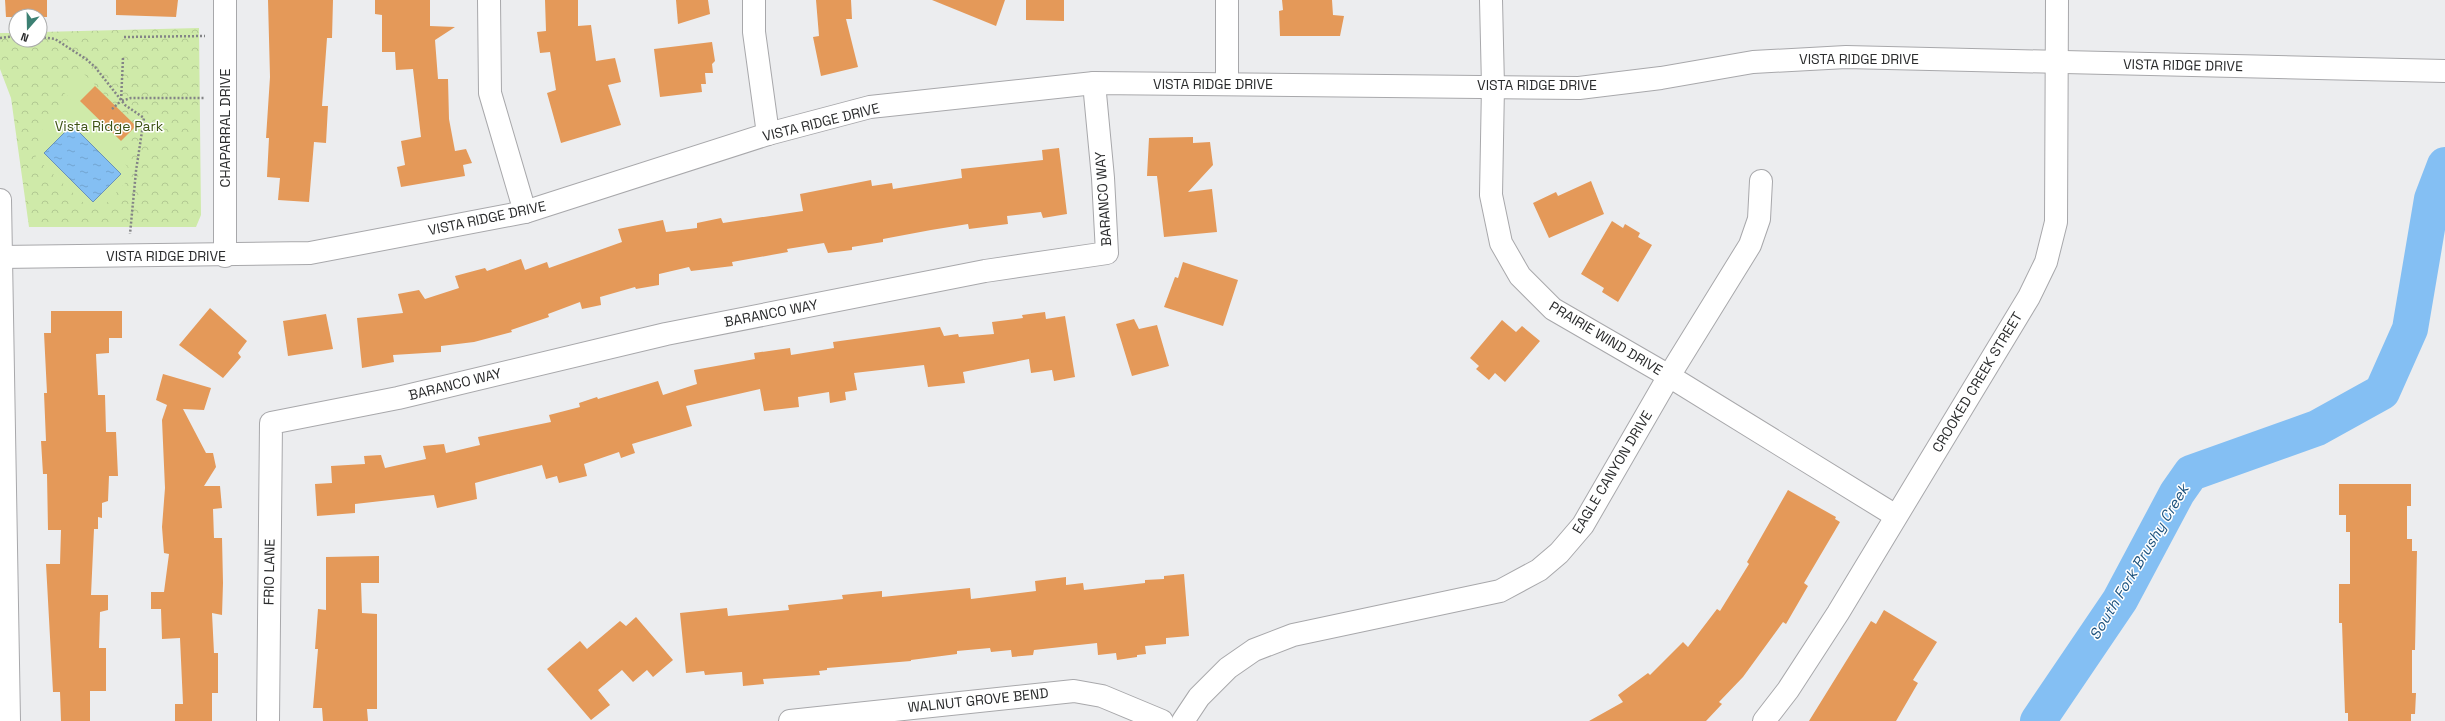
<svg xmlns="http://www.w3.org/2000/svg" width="2445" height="721" viewBox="0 0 2445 721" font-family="'Space Grotesk',sans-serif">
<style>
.park{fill:url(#park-crowns)}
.garden{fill:#cfeaa9}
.water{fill:url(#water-ripples);stroke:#6993b8}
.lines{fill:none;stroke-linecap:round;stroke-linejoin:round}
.river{stroke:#84bff3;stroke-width:36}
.building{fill:#e49959}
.street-casing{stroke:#a8a8ab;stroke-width:24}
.secondary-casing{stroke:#a8a8ab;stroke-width:24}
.path{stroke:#838486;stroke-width:2.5;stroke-dasharray:2 2;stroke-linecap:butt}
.street{stroke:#fff;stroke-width:22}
.secondary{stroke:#fff;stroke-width:22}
.labels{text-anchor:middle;stroke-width:3;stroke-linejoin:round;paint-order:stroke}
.street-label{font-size:14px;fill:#2b2c2d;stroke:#fff}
.park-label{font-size:14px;fill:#3e5315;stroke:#fff}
.water-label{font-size:15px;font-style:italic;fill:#1e537e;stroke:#fff}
</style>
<defs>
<pattern id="park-crowns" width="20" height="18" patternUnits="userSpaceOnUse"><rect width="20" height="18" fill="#cfeaa9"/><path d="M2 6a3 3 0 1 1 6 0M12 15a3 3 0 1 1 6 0" fill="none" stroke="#b2c992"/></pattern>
<pattern id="water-ripples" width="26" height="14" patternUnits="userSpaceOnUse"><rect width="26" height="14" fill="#84bff3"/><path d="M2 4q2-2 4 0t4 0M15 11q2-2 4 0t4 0" fill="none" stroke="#72a4d1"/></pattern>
</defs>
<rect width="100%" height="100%" fill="#ecedef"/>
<polygon class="park" points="199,28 201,215 196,227 29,227 11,98 0,69 0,33 16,33 16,40 40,40 40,32"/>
<polygon class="garden" points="80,70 138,128 117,150 128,160 125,164 128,167 125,170 128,173 125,177 128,180 102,208 99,205 96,209 92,205 89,208 35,157 42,151 38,147 41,144 38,141 41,138 38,134 71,99 61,90"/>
<polygon class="water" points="72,125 121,174 93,202 44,153"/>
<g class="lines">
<polyline class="river" points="2038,721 2120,600 2177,493 2191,473 2317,428 2382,392 2410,329 2432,199 2445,165"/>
</g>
<g class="building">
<polygon points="5,0 47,0 47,17 6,17"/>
<polygon points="116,0 178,0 176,17 116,15"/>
<polygon points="268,0 333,0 332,38 327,38 322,106 328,106 326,143 314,142 309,202 278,200 280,178 267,177 269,138 266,138 270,77"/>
<polygon points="375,0 430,0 430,26 455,27 435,40 438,79 448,79 449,119 455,151 466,149 472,163 463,165 465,176 401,187 397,167 405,165 401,141 421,137 413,69 396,70 395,52 382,52 382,15 375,14"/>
<polygon points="545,0 578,0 578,26 591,25 596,61 615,58 621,82 608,85 621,125 561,143 547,93 556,90 550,52 540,53 537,32 546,31"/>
<polygon points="676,0 708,0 710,14 678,24"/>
<polygon points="816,0 851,0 852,19 846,19 858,67 821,76 813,37 819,36"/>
<polygon points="932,0 1005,0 996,26"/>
<polygon points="1026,0 1064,0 1064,21 1026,20"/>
<polygon points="1282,0 1332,0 1333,15 1344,16 1340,36 1280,36 1279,11 1283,10"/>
<polygon points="712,42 715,61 712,64 713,73 705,73 706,84 701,84 702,92 660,97 654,49"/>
<polygon points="95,86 136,126 121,141 80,101"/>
<polygon points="1193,137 1193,143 1210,142 1213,165 1188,192 1212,189 1217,232 1164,237 1157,176 1147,176 1149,138"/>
<polygon points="1059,148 1067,214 1043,218 1041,212 1007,216 1008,224 969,229 968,224 931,230 883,239 883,242 852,247 852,250 828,253 824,243 787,249 788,252 732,262 733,266 691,271 689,267 659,274 659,285 636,289 635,287 600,297 601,305 582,309 580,302 548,314 549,317 511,330 512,332 474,342 441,346 441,352 393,355 394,362 362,368 357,318 403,313 398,294 419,290 425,299 459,288 455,276 485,268 487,271 521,259 525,270 547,262 549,268 622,242 618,229 663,220 666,232 697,228 697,223 721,218 723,223 803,211 800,194 871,180 872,186 892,183 893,189 962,178 961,169 1043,160 1042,150"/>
<polygon points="1591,181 1604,214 1549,238 1533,203 1556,192 1558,196"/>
<polygon points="1612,221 1623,228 1625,224 1640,233 1638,237 1652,245 1618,302 1602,292 1604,288 1581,274"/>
<polygon points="1183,262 1238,280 1223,326 1164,307 1175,277 1178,278"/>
<polygon points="210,308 247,341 238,353 241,357 223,378 179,345"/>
<polygon points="51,311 122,311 122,338 109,338 109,353 96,354 98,395 105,395 106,432 116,432 118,476 109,476 108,501 102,503 102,518 98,517 98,529 94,529 91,595 108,595 108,610 100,612 99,648 106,648 106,691 90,691 90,721 61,721 60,692 53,692 46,564 60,564 61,530 48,530 47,474 43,474 41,441 46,441 44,393 47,393 44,333 51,333"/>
<polygon points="1045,312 1046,319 1065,316 1075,377 1054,381 1052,370 1031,373 1029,359 963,372 965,383 928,387 924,365 854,373 857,390 845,392 846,400 830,403 829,392 798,397 799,407 764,411 760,389 686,406 692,426 632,444 635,453 621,458 619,452 584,464 587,476 559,483 557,476 546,479 542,465 475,483 477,499 437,508 434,495 355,504 355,513 317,516 315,484 332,483 331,466 365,464 364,456 381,455 385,468 426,459 423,446 444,444 446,453 480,445 478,437 551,422 549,415 580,407 579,403 597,397 598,399 658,381 663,395 697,384 694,370 755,359 754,353 790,348 791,355 834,348 833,342 940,327 944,336 958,334 959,337 994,334 992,322 1023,318 1022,315"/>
<polygon points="326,314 333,349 288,356 283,321"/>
<polygon points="1134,319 1139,329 1157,325 1169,366 1132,376 1116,324"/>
<polygon points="1502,320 1516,332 1522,326 1540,341 1505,382 1495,373 1489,380 1476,369 1479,366 1470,358"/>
<polygon points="163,374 211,388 204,410 183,409 206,453 213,453 216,467 204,486 220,486 222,508 213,509 214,538 222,538 223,583 222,615 212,613 214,653 218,653 218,693 212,693 212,721 175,721 175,704 183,704 180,638 162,639 161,609 151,609 151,592 164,592 169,554 164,553 162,527 165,488 162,420 167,405 156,400"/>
<polygon points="2339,484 2411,484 2411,506 2407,506 2407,539 2412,539 2412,551 2417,551 2415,650 2412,650 2412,693 2416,693 2415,714 2411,714 2411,721 2348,721 2348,713 2345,713 2342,623 2339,623 2339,584 2350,584 2350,532 2346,532 2346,515 2339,515"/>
<polygon points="1788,490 1836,517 1835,519 1840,522 1804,583 1808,586 1786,624 1783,622 1743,677 1719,702 1722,704 1706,721 1589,721 1623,702 1618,695 1648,673 1650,675 1683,642 1688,647 1717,609 1720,611 1749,564 1747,562"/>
<polygon points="379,556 379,583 361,583 362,613 377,614 377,709 367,709 368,721 323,721 322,708 313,708 318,649 315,649 318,609 326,610 326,557"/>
<polygon points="1184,574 1189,636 1166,638 1166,644 1145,646 1146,654 1137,655 1137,657 1117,660 1116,653 1098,655 1097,643 1034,650 1033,655 1012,657 1011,650 991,652 990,648 957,651 957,654 911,660 911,661 827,668 827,670 819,671 820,675 763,679 764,684 743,686 742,672 705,675 704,671 686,673 680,613 727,608 728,616 789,610 788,605 843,599 842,595 882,591 882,597 970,588 971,599 1036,591 1035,581 1066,577 1066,585 1083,583 1084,590 1145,583 1145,580 1164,579 1164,576"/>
<polygon points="1884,610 1937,642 1913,680 1918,683 1896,721 1809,721 1871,621 1876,624"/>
<polygon points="636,617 673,660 653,677 647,670 633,682 622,670 598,690 610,705 591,720 547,669 580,641 587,649 620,621 626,626"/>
</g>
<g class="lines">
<g class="street-casing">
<g id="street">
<polyline points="489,0 490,93 525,212"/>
<polyline points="754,0 754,32 768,134"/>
<polyline points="1227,0 1227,84"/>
<polyline points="1491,0 1493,86 1491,195 1501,243 1520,276 1553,309 1669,376 1896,516"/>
<polyline points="0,200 9,721"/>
<polyline points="225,256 225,0"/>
<polyline points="268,721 271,423 398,398 666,334 985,271 1107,253 1103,178 1094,83"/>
<polyline points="790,721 1074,691 1102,696 1162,721"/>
<polyline points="1183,721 1199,697 1228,668 1254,650 1293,635 1500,591 1539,570 1559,553 1583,525 1669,376 1750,245 1759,219 1761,181"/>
<polyline points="1764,721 1788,690 1838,613 2029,297 2046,262 2056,222 2057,0"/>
</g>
</g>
<g class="secondary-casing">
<polyline id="secondary" points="0,257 310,253 525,212 768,134 870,107 1094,83 1579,88 1661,78 1753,62 1846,57 2445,71"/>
</g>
<g class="path">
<polyline points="40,37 55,39 86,59 95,67 125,105 144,118 136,171 130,234"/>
<polyline points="124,37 205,36"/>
<polyline points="0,38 16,36"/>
<polyline points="123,58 121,101 131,98 205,98"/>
<polyline points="112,109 121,101"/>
</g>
<use href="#street" class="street"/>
<use href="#secondary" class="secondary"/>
</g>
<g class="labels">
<g class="street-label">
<text x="1859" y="64">VISTA RIDGE DRIVE</text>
<text transform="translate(2183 65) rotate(1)" y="5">VISTA RIDGE DRIVE</text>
<text x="1213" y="89">VISTA RIDGE DRIVE</text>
<text x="1537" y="90">VISTA RIDGE DRIVE</text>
<text transform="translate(821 122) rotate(-14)" y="5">VISTA RIDGE DRIVE</text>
<text transform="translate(225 128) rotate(-90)" y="5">CHAPARRAL DRIVE</text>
<text transform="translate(1103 199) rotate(-94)" y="5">BARANCO WAY</text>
<text transform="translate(487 218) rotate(-12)" y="5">VISTA RIDGE DRIVE</text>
<text x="166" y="261">VISTA RIDGE DRIVE</text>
<text transform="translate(771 313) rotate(-11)" y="5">BARANCO WAY</text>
<text transform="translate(1606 338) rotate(31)" y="5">PRAIRIE WIND DRIVE</text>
<text transform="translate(1977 382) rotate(-59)" y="5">CROOKED CREEK STREET</text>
<text transform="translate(455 384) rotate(-14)" y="5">BARANCO WAY</text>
<text transform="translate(1612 472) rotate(-59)" y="5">EAGLE CANYON DRIVE</text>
<text transform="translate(269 572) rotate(-89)" y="5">FRIO LANE</text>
<text transform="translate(978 700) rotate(-6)" y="5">WALNUT GROVE BEND</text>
</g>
<g class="park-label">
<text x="109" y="131">Vista Ridge Park</text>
</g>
<g class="water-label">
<text transform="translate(2139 562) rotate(-59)" y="5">South Fork Brushy Creek</text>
</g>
</g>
<g transform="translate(28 28) rotate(200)"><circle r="19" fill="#ffffff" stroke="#aaabab"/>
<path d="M0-3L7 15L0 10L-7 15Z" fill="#3c8073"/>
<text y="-6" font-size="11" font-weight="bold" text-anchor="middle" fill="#2b2c2d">N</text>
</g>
</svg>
